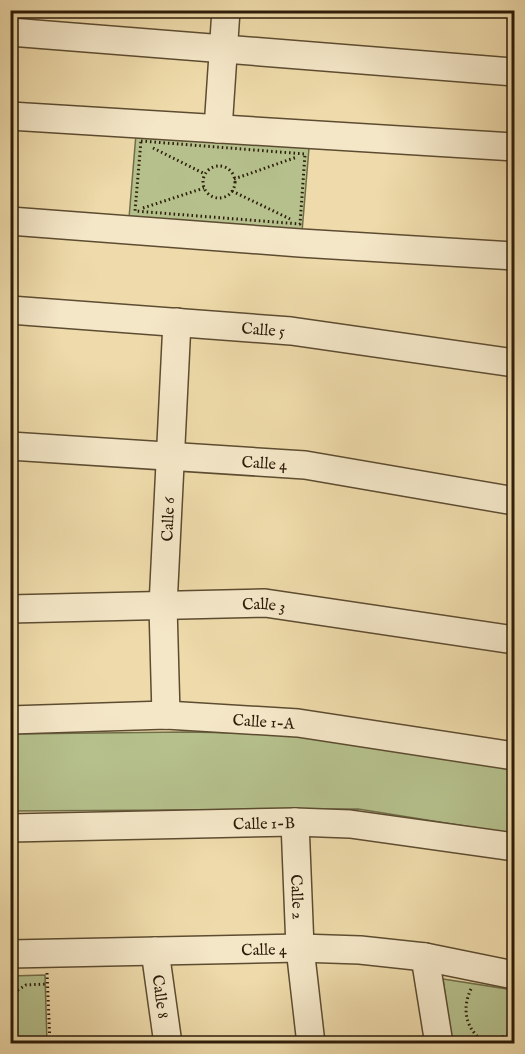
<svg xmlns="http://www.w3.org/2000/svg" width="525" height="1054" viewBox="0 0 525 1054" font-family="'IM FELL English',serif">
<style>
.green{fill:#b5c08c;stroke:#716e4a;stroke-width:1.5}
.lines{fill:none;stroke-linecap:round;stroke-linejoin:round}
.minor-casing{stroke:#5d4c31;stroke-width:30}
.path{stroke:#2d1c09;stroke-width:3;stroke-dasharray:1.5 3;stroke-linecap:butt}
.minor{stroke:#f4e7c8;stroke-width:27}
.labels{text-anchor:middle;stroke-width:5;stroke-linejoin:round;paint-order:stroke}
.street-label{font-size:16px;fill:#2d1c09;stroke:#f4e7c8}
</style>
<rect width="100%" height="100%" fill="#eedaaa"/>
<filter id="stains"><feTurbulence type="fractalNoise" baseFrequency=".00333" numOctaves="4"/><feColorMatrix values="0 0 0 0 .2 0 0 0 0 .09 0 0 0 0 .02 0 0 0 .5 -.17"/></filter>
<radialGradient id="worn" r=".72"><stop offset=".6" stop-color="#630" stop-opacity="0"/><stop offset="1" stop-color="#630" stop-opacity=".3"/></radialGradient>
<g class="green">
<polygon points="136,134 309,148 302,232 129,218"/>
<polygon points="185,732 309,734 514,763 514,834 358,809 11,811 10,734"/>
<polygon points="45,975 47,1043 11,1043 11,976"/>
<polygon points="443,979 514,990 514,1043 452,1043"/>
</g>
<g class="lines">
<g class="minor-casing">
<g id="minor">
<polyline points="10,32 514,72"/>
<polyline points="10,116 514,147"/>
<polyline points="218,129 226,10"/>
<polyline points="10,221 300,243 514,256"/>
<path id="s1" d="M10 310 291 331 514 363"/>
<path id="s2" d="M10 446 305 465 514 501"/>
<path id="s3" d="M10 609 265 603 514 640"/>
<path id="s4" d="M166 715 163 606 177 322"/>
<path id="s5" d="M10 720 166 715 298 723 514 756"/>
<path id="s6" d="M295 822 300 948 311 1044"/>
<path id="s7" d="M10 828 295 822 350 824 514 847"/>
<path id="s8" d="M155 951 168 1044"/>
<path id="s9" d="M10 954 300 948 360 950 425 957 514 975"/>
<polyline points="425,957 439,1044"/>
</g>
</g>
<g class="path">
<polygon points="141,141 305,154 300,224 135,211"/>
<polyline points="153,148 205,174"/>
<circle cx="219" cy="182" r="16"/>
<polyline points="234,179 297,157"/>
<polyline points="232,191 290,219"/>
<polyline points="143,208 204,188"/>
<polyline points="47,973 50,1044"/>
<path d="M471 989C461 1010 466 1031 487 1044"/>
<polyline points="10,995 26,985 47,984"/>
<polyline points="10,1018 10,1026"/>
<polyline points="491,1044 494,1044"/>
<polyline points="497,1044 504,1036 514,1033"/>
</g>
<use href="#minor" class="minor"/>
</g>
<g class="labels">
<g class="street-label">
<text dy="6" stroke="none"><textPath href="#s1" startOffset="254">Calle 5</textPath></text>
<text dy="6" stroke="none"><textPath href="#s2" startOffset="255">Calle 4</textPath></text>
<text dy="6" stroke="none"><textPath href="#s4" startOffset="196">Calle 6</textPath></text>
<text dy="6" stroke="none"><textPath href="#s3" startOffset="254">Calle 3</textPath></text>
<text dy="6" stroke="none"><textPath href="#s5" startOffset="254">Calle 1-A</textPath></text>
<text dy="6" stroke="none"><textPath href="#s7" startOffset="254">Calle 1-B</textPath></text>
<text dy="6" stroke="none"><textPath href="#s6" startOffset="75">Calle 2</textPath></text>
<text dy="6" stroke="none"><textPath href="#s9" startOffset="254">Calle 4</textPath></text>
<text dy="6" stroke="none"><textPath href="#s8" startOffset="46">Calle 8</textPath></text>
</g>
</g>
<rect width="525" height="1054" fill="none" stroke="#eedaaa" stroke-width="36"/>
<rect x="12" y="12" width="501" height="1030" fill="none" stroke="#2d1c09" stroke-width="3"/>
<rect x="18" y="18" width="489" height="1018" fill="none" stroke="#2d1c09" stroke-width="1.5"/>
<rect width="100%" height="100%" filter="url(#stains)"/>
<rect width="100%" height="100%" fill="url(#worn)"/>
</svg>
